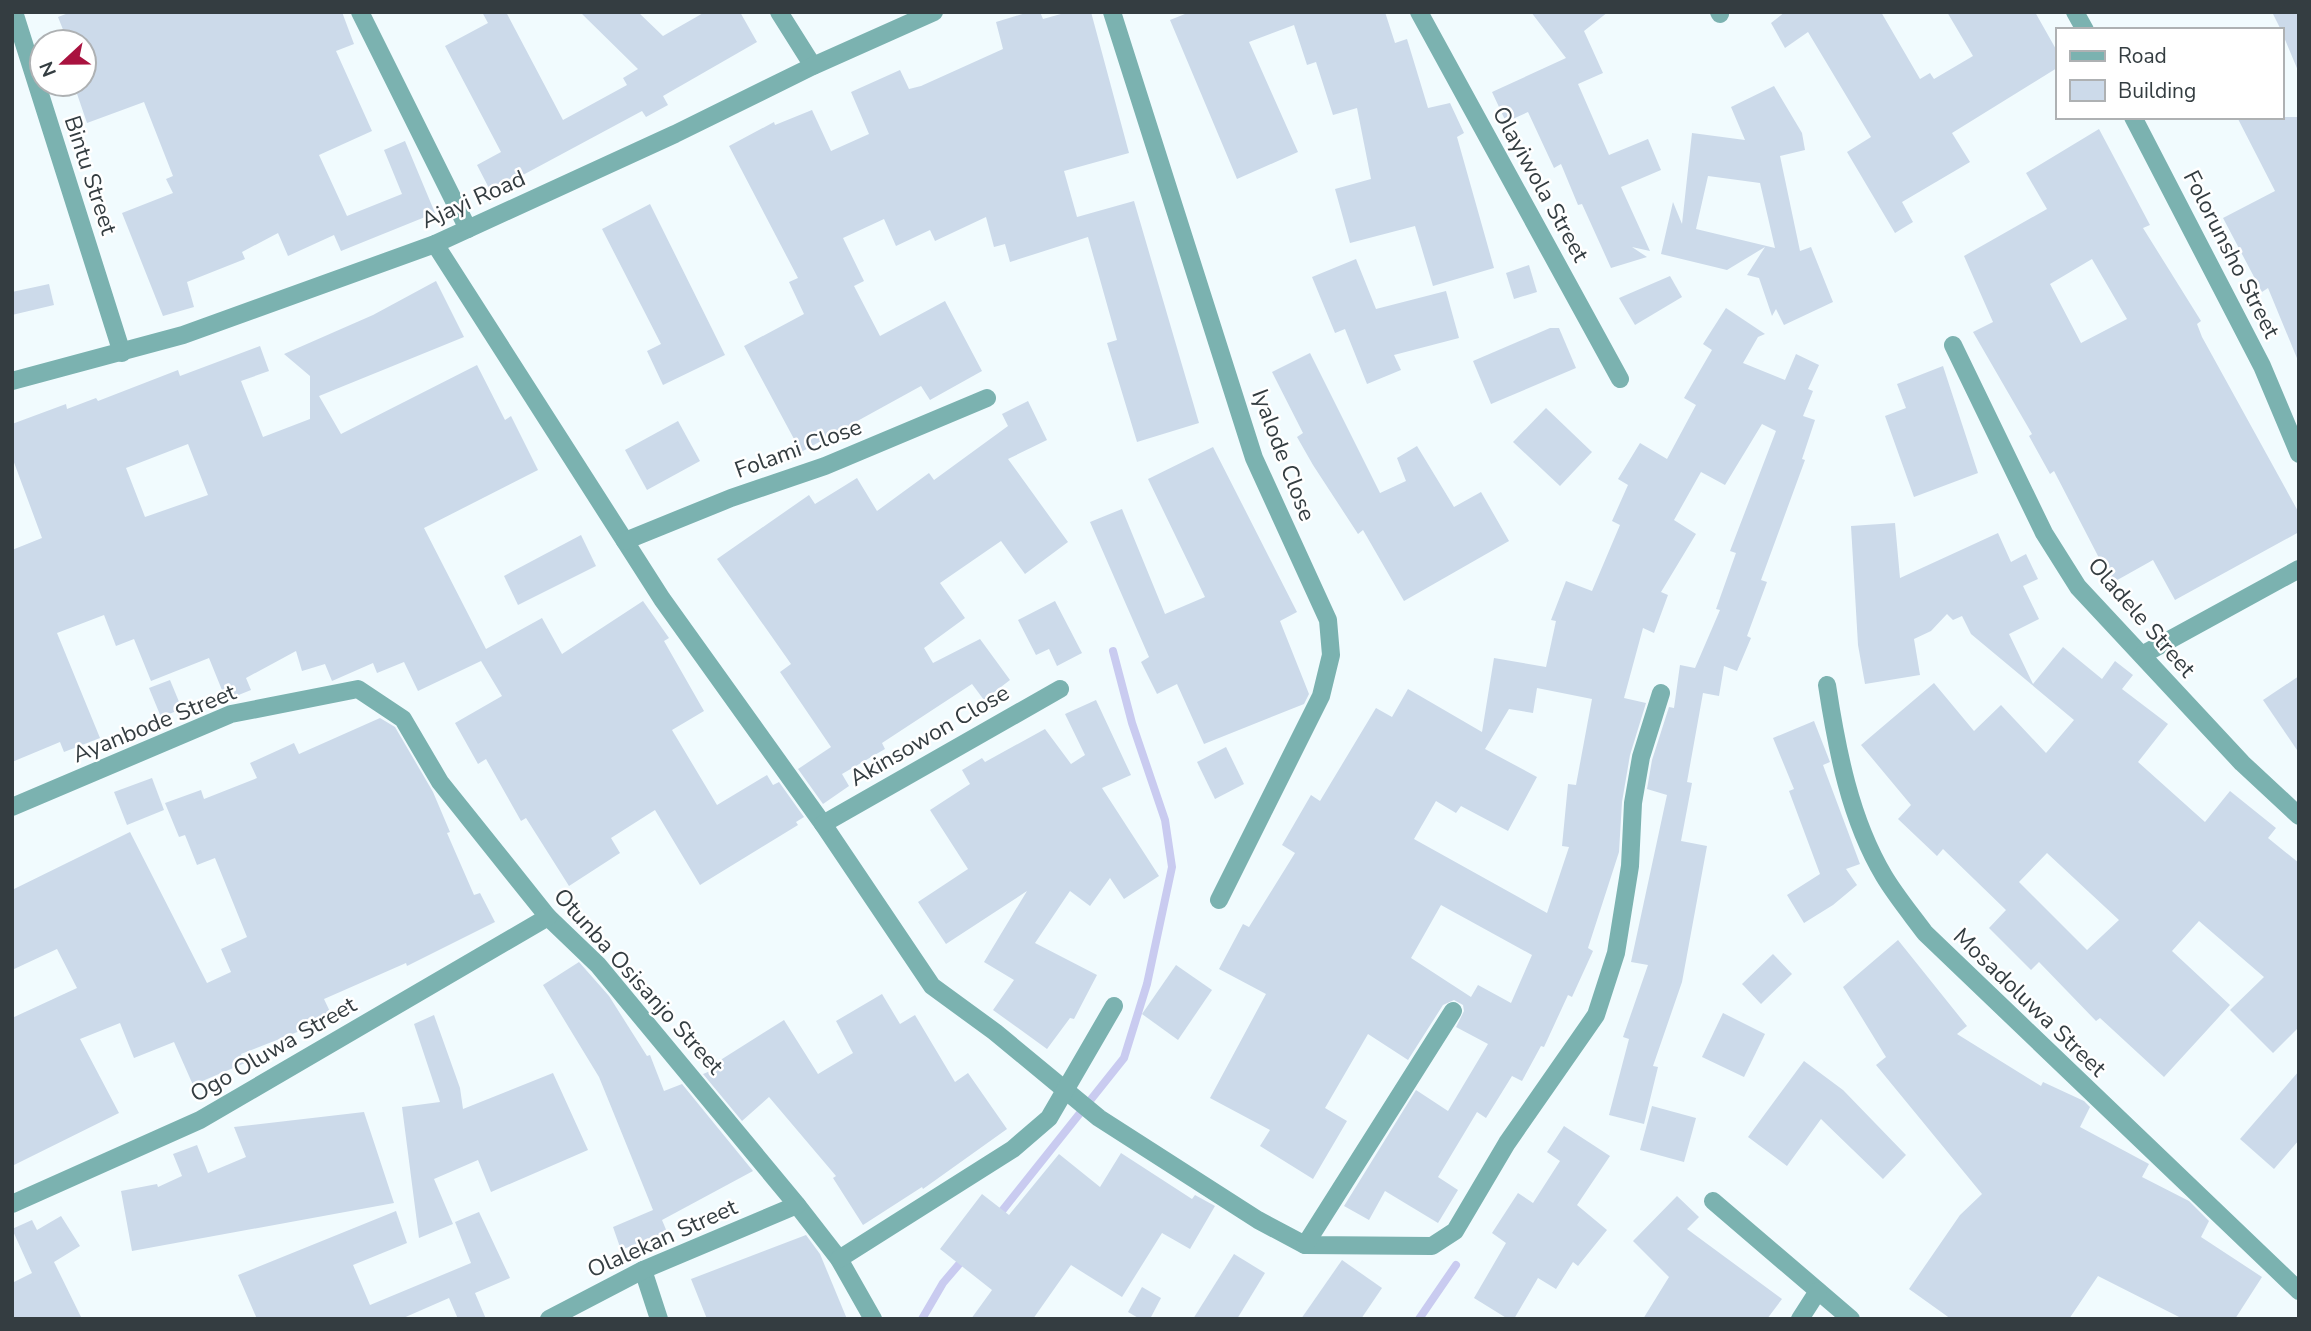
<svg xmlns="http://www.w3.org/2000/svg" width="2311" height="1331" viewBox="0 0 2311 1331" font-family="'Nunito Sans',sans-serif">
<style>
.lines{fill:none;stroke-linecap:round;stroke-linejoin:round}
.stream{stroke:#c9cbf0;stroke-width:8}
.building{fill:#ccdaea;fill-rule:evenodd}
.minor{stroke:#7bb2b0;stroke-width:18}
.labels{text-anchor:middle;stroke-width:5;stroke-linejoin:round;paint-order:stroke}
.street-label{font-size:23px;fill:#343d41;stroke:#fff}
</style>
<rect width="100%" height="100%" fill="#f1fbfe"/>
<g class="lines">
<g class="stream">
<polyline points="998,1216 1124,1058 1147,984 1172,867 1165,820 1132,723 1113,651"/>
<polyline points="922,1319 943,1283 966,1256"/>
<polyline points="1419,1319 1456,1265"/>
</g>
</g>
<g class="building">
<polygon points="71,12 342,12 354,44 336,51 372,131 319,155 347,216 402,194 384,150 405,141 435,213 341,251 334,235 288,256 278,233 242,252 245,259 187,282 194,307 163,316 122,213 173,193 166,179 173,176 144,102 87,123 74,85 84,84 84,42 68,42 58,17"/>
<polygon points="482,12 506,12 563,120 627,85 623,78 638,69 580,12 638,12 663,36 705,12 740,12 757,42 663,96 668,105 646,117 642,111 491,192 477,165 501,152 445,46 488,23"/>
<polygon points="1029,12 1040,12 1043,19 1068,12 1091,12 1129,153 1064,171 1077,217 1134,201 1199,423 1137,442 1107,343 1117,340 1088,237 1010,262 1005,244 994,247 986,217 935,241 930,230 896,246 884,219 843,238 864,281 854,286 880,336 945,301 982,371 930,400 921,386 801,452 744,346 804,314 789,282 798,278 729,146 774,122 775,125 812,110 831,151 869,134 851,92 900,70 909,89 921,86 1003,49 996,22"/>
<polygon points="1190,12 1385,12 1395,43 1407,39 1428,108 1450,103 1464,133 1457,137 1494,268 1433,286 1415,226 1350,243 1335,189 1371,179 1357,108 1333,115 1316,62 1307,65 1294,25 1249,42 1298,152 1237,179 1170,20"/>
<polygon points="1531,12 1608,12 1584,31 1603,73 1578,84 1609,155 1648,139 1661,170 1621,187 1650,251 1632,247 1647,257 1611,268 1582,204 1578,205 1561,164 1554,168 1528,112 1506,122 1492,92 1566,58"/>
<polygon points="1785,12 1881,12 1920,79 1930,73 1934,79 1973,56 1947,12 2035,12 2057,51 2057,68 1952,133 1970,162 1902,202 1913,222 1895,233 1847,152 1871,137 1808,32 1785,48 1771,23"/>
<polygon points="2272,12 2299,12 2299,73 2281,30"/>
<path d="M1774 86 1802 133 1805 150 1780 156 1800 251 1811 247 1833 302 1784 325 1776 309 1772 316 1759 278 1747 275 1765 247 1727 270 1661 254 1673 202 1682 224 1692 133 1745 140 1731 107ZM1708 176 1760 183 1775 248 1696 229Z"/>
<polygon points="2237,117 2299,117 2299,363 2268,288 2262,292 2223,218 2275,191"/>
<path d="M2099 129 2150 225 2143 228 2201 321 2197 324 2202 337 2299 513V532L2175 600 2153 560 2112 583 2054 471 2050 474 2029 436 2032 434 1973 332 1993 322 1964 256 2047 209 2026 173ZM2092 259 2127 319 2081 343 2050 284Z"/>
<polygon points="650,204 725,355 663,385 647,351 661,344 602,229"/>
<polygon points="1356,259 1376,309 1446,291 1459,338 1394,355 1401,370 1367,384 1345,329 1335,333 1312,277"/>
<polygon points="1529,265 1537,292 1514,299 1506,273"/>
<polygon points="1670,276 1682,297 1635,325 1619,298"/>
<path d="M436 281 464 337 319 396 341 434 477 365 505 420 511 416 538 470 424 528 486 649 542 618 562 654 643 601 669 638 664 641 704 711 672 730 717 805 767 775 773 785 779 782 804 817 796 822 798 825 700 885 655 810 611 838 620 853 569 886 526 818 521 821 486 759 478 764 455 723 502 696 481 661 418 691 404 662 377 673 373 663 332 681 325 664 302 671 296 651 246 678 251 690 226 700 209 658 151 681 134 639 116 646 104 615 57 633 100 738 64 752 60 742 12 762V550L42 538 12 457V424L66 404 67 409 96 398 98 401 178 370 180 376 260 346 269 371 241 381 263 437 310 419V376L284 354 373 315ZM188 444 208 495 145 517 126 468Z"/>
<polygon points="49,284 54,305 12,315 12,292"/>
<path d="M1726 308 1765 334 1758 337 1743 363 1785 380 1796 354 1819 365 1808 389 1813 391 1803 416 1815 420 1802 459 1805 460 1761 580 1767 582 1747 636 1751 638 1737 671 1724 666 1719 696 1703 693 1687 782 1692 783 1681 841 1707 846 1682 982 1653 1066 1658 1067 1644 1124 1609 1115 1629 1039 1623 1037 1648 965 1631 962 1667 795 1647 789 1652 760 1669 707 1674 708 1680 665 1695 668 1720 610 1716 609 1736 553 1730 551 1776 431 1762 424 1725 485 1701 472 1674 520 1696 534 1661 592 1668 595 1654 633 1643 628 1624 698 1646 703 1630 755 1622 802 1619 852 1588 948 1593 951 1572 997 1568 995 1544 1047 1541 1046 1522 1081 1512 1076 1486 1118 1477 1112 1438 1177 1458 1190 1438 1223 1385 1191 1369 1220 1344 1206 1416 1090 1448 1111 1488 1044 1456 1027 1464 1011 1463 1005 1454 1000 1443 1005 1408 1060 1368 1034 1325 1108 1347 1121 1313 1179 1260 1146 1270 1130 1210 1098 1266 994 1219 969 1243 924 1249 927 1295 853 1282 845 1311 795 1320 801 1376 708 1392 717 1408 689 1482 732 1494 658 1546 667 1556 621 1551 620 1566 581 1592 591 1620 525 1612 521 1628 485 1618 479 1640 443 1667 459 1696 405 1684 398 1712 350 1703 344ZM1537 688 1592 699 1576 785 1568 784 1562 846 1569 847 1547 913 1414 839 1436 801 1456 813 1461 806 1508 831 1537 777 1485 749 1509 709 1533 713ZM1441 905 1532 955 1511 1003 1478 985 1471 997 1411 958Z"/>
<polygon points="1550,328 1559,328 1576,368 1491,404 1473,361"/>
<polygon points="1310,353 1380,493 1406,481 1397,458 1417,446 1454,507 1481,492 1509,541 1404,601 1363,530 1358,534 1313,465 1297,437 1303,433 1272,372"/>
<polygon points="1943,366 1978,473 1914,497 1885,416 1906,408 1897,384"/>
<polygon points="1028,401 1047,440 1008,459 1068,542 1025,574 1001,541 940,583 965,618 924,648 933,663 980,639 1010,680 984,700 972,684 882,743 885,749 842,774 849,786 823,804 798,769 831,747 780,672 791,664 717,559 809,495 815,504 857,478 877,511 929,473 934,480 1008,426 1002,414"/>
<polygon points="1546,408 1592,452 1560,486 1513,442"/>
<polygon points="678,421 700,461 647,490 625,450"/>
<polygon points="1213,447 1297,612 1280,621 1309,694 1304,704 1204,744 1177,684 1157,694 1141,662 1149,657 1090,522 1122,509 1165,614 1205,597 1148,479"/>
<path d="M1895 523 1900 578 1998 533 2011 562 2026 554 2038 579 2023 586 2039 619 2009 634 2033 684 2063 647 2102 679 2115 661 2133 675 2122 689 2168 724 2138 762 2205 822 2230 791 2276 828 2268 838 2299 863V1027L2273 1053 2230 1010 2264 977 2199 921 2172 951 2230 1005 2164 1077 2100 1018 2096 1021 2039 962 2031 970 1989 928 2006 910 1943 849 1937 856 1898 819 1911 805 1861 745 1934 683 1974 731 2001 705 2046 753 2074 720 1971 634 1962 616 1953 620 1947 614 1931 631 1914 639 1920 675 1865 684 1858 645 1851 526ZM2047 853 2119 920 2087 950 2019 882Z"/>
<polygon points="581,535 596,566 518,605 504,576"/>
<polygon points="1055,601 1082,653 1057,666 1049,649 1036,655 1018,620"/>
<polygon points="2299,676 2299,753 2263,700"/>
<polygon points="170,680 182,709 161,717 149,688"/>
<polygon points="1096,700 1131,775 1102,788 1159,876 1124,899 1110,878 1090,906 1070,891 1035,943 1097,975 1074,1019 1070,1018 1047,1049 993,1010 1014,980 984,962 1027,891 946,944 918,902 968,869 930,810 970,784 962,770 982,758 985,762 1045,729 1071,764 1085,755 1065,714"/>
<polygon points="380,718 395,727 433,792 450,832 447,833 474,895 480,893 495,922 407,966 406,963 324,999 333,1018 241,1054 245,1063 193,1085 174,1042 134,1058 120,1023 80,1039 119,1113 12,1166 12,1018 77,988 57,949 12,970 12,890 130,832 207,983 231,972 221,949 247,937 215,858 197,865 185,835 179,837 165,803 201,790 204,799 257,778 250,763 294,743 299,754"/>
<polygon points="1814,721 1830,762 1823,765 1860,864 1846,869 1857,885 1833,905 1804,923 1787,895 1820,874 1789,791 1794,789 1773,738"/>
<polygon points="1226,747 1244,784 1215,799 1197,762"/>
<polygon points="152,778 164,810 127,825 114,792"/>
<polygon points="1898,940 1967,1026 1957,1034 2041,1086 2043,1082 2084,1101 2090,1107 2080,1127 2149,1164 2142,1177 2189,1201 2209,1221 2201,1237 2262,1277 2235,1319 2183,1319 2098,1276 2069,1319 1951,1319 1909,1289 1960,1215 1982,1194 1876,1065 1886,1057 1843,987"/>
<polygon points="1773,954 1792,974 1761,1004 1742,984"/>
<polygon points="579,962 609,996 647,1056 650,1055 664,1091 682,1084 753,1171 662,1220 667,1232 621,1250 613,1227 653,1210 599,1077 543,985"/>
<polygon points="1176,965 1212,990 1178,1040 1142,1014"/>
<polygon points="882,994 900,1024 915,1015 955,1082 968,1073 1007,1129 923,1189 922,1187 863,1225 833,1178 836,1176 769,1097 742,1121 703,1074 715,1069 711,1066 784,1020 818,1074 853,1053 836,1021"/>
<polygon points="1723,1013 1765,1034 1744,1077 1702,1057"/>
<polygon points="434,1015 460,1088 463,1109 553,1073 588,1150 491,1192 478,1160 434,1179 453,1224 419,1238 402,1107 440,1102 414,1024"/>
<polygon points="1804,1061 1843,1090 1906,1155 1883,1179 1821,1119 1787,1166 1748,1137"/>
<polygon points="2299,1071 2299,1140 2274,1169 2240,1139"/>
<polygon points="1652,1106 1696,1118 1684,1162 1640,1150"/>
<polygon points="364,1112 394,1203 132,1251 121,1191 157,1184 158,1187 182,1176 173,1154 197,1145 208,1173 246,1157 234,1127"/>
<polygon points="1564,1126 1610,1156 1577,1205 1607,1230 1578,1266 1573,1262 1556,1289 1538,1278 1514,1319 1508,1319 1474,1298 1506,1243 1492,1233 1518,1193 1533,1203 1560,1161 1547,1152"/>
<polygon points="1121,1153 1192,1199 1195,1195 1215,1206 1190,1249 1162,1233 1122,1297 1071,1265 1033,1319 971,1319 992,1290 940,1249 982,1194 1009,1215 1059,1154 1100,1187"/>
<polygon points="1677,1196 1699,1217 1687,1229 1782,1299 1767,1319 1643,1319 1669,1277 1633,1241"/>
<polygon points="396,1211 407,1243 353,1265 370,1305 471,1263 455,1222 479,1212 510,1278 475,1293 486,1319 458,1319 449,1298 401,1319 257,1319 238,1275"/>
<polygon points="61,1216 80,1246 54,1262 82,1319 12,1319 12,1283 32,1273 12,1229 32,1220 37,1230"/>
<polygon points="806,1235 820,1254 847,1319 707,1319 691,1279"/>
<polygon points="1234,1254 1265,1273 1237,1319 1193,1319"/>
<polygon points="1342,1260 1382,1288 1361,1319 1301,1319"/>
<polygon points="1142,1287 1161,1298 1150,1319 1140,1319 1128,1312"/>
</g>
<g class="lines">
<g class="minor">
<polyline points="14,12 122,353"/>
<polyline points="360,12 468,229"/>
<polyline points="779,12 813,66"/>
<polyline points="1112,12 1254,458 1328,620 1331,655 1321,696 1219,900"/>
<polyline points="1419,12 1620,379"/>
<polyline points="1719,12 1720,14"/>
<polyline points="2075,12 2085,30"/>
<polyline points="2133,117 2262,366 2299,454"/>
<polyline points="435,244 662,599 823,824 932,986 995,1032 1099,1118 1258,1220 1305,1245 1432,1246 1455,1231 1507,1143 1596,1015 1616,953 1630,866 1633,803 1641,757 1661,693"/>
<polyline points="1953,345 2044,533 2078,587 2242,763 2299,816"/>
<polyline points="12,381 183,335 435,244 675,134 813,66 934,12"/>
<polyline points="625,541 731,498 825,466 987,398"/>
<polyline points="2142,655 2299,569"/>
<path d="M1827 685C1837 750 1850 819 1884 876 1896 896 1911 914 1925 933L2299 1291"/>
<polyline points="12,807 231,714 358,689 403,719 440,782 548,917 598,965 797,1205 839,1259 873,1319"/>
<polyline points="823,824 1060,689"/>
<polyline points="1713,1201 1851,1319"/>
<polyline points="12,1204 200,1120 548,917"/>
<polyline points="1305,1245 1453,1011"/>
<polyline points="839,1259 1013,1149 1049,1118 1114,1006"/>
<polyline points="643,1270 659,1319"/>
<polyline points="549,1319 643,1270 797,1205"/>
<polyline points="1800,1319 1818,1291"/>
</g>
</g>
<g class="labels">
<g class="street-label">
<text transform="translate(91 175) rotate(72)" y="8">Bintu Street</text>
<text transform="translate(1541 184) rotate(61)" y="8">Olayiwola Street</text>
<text transform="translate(473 199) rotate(-24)" y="8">Ajayi Road</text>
<text transform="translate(2232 254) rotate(63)" y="8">Folorunsho Street</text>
<text transform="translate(798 448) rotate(-20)" y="8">Folami Close</text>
<text transform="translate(1284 455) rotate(69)" y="8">Iyalode Close</text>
<text transform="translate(2142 617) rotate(49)" y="8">Oladele Street</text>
<text transform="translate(154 723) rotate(-22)" y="8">Ayanbode Street</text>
<text transform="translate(929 735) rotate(-30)" y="8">Akinsowon Close</text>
<text transform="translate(639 981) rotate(48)" y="8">Otunba Osisanjo Street</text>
<text transform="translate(2030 1002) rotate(44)" y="8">Mosadoluwa Street</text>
<text transform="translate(273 1049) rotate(-30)" y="8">Ogo Oluwa Street</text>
<text transform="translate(662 1238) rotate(-24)" y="8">Olalekan Street</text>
</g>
</g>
<rect width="2311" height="1331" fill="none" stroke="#343d41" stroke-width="28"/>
<rect x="2056" y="28" width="228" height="91" fill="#ffffff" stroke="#aeb1b3" stroke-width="2"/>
<rect x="2070" y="51" width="35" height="10" fill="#7bb2b0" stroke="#aeb1b3" stroke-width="2"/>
<text x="2118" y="63" font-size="21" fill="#343d41">Road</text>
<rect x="2070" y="80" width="35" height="21" fill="#ccdaea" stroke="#aeb1b3" stroke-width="2"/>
<text x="2118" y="98" font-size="21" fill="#343d41">Building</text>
<g transform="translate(63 63) rotate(248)"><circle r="33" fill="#ffffff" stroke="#aeb1b3" stroke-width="2"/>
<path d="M0-5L12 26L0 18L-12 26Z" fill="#a9123f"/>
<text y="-10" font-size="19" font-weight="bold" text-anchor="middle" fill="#343d41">N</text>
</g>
</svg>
